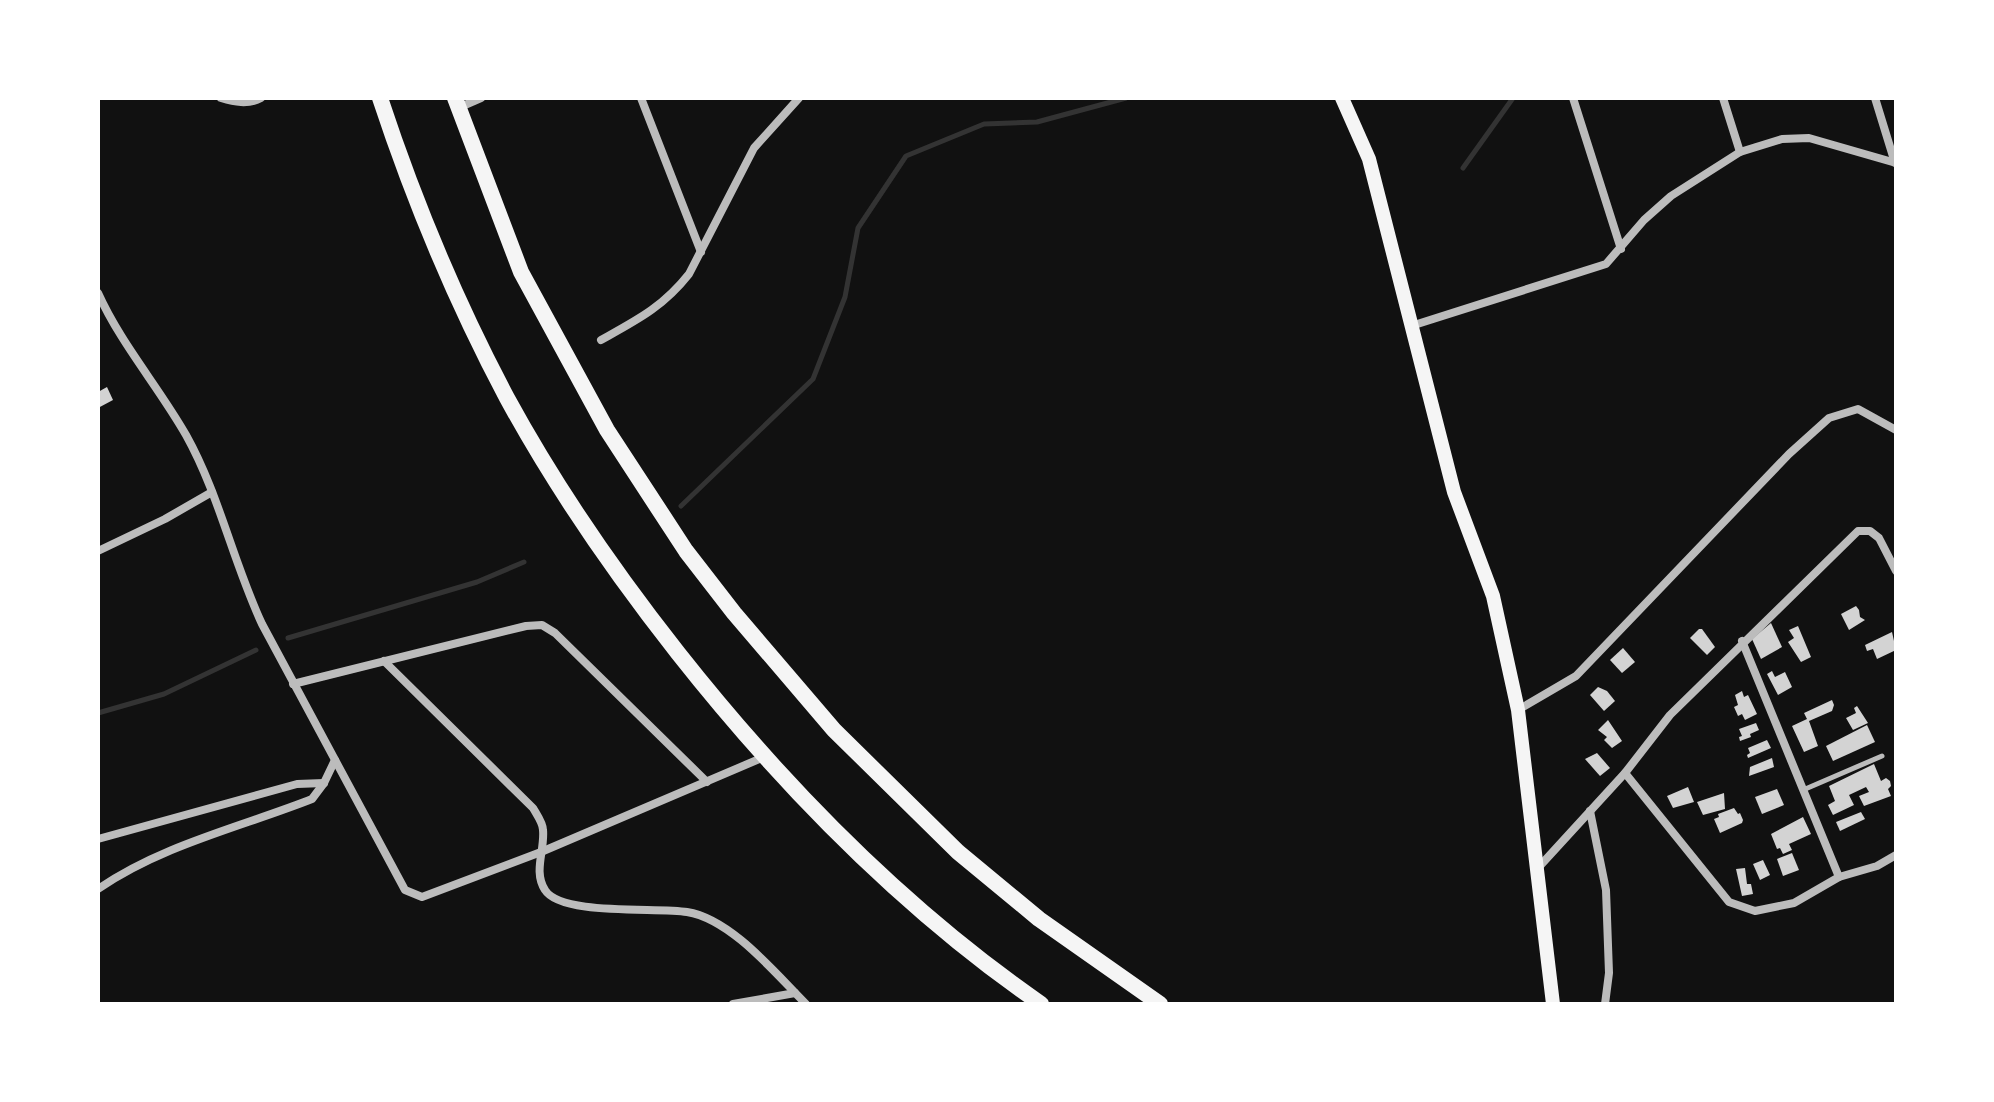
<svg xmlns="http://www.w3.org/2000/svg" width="1994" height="1102" viewBox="0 0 1994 1102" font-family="Commissioner,sans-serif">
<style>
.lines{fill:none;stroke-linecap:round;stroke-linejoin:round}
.stream{stroke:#333;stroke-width:5}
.building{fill:#d3d3d3}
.service{stroke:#bcbcbc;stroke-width:5}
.minor{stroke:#bcbcbc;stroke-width:8}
.secondary{stroke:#f5f5f5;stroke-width:14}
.trunk{stroke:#f5f5f5;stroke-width:16}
</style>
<rect width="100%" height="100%" fill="#111"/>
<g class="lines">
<g class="stream">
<polyline points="1463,168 1513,98"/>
<polyline points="681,506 813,379 845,297 858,228 906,156 984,124 1037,122 1126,98"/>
<polyline points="288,638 477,582 524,562"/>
<polyline points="98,713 164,694 256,650"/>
</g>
</g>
<g class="building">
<polygon points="107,387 113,400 98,408 98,392"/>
<polygon points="1856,606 1859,610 1860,617 1865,620 1849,630 1841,614"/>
<polygon points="1771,623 1782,647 1761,659 1752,639"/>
<polygon points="1798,626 1811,657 1801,662 1788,642 1794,638 1789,630"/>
<polygon points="1699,629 1702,629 1715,647 1707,655 1690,638"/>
<polygon points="1892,632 1896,650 1877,659 1873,649 1867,651 1865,645"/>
<polygon points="1623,648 1635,662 1622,673 1610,660"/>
<polygon points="1772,671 1775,677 1785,672 1792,687 1778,695 1767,674"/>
<polygon points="1598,687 1607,691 1615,701 1604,711 1590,695"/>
<polygon points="1742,691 1744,697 1748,695 1757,714 1745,720 1742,714 1738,716 1734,707 1738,705 1735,695"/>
<polygon points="1832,700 1834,705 1832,711 1809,721 1818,746 1804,752 1792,726 1807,719 1804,713"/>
<polygon points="1857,706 1868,723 1853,730 1846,718 1856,713 1854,708"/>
<polygon points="1608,720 1622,741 1612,748 1604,740 1607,737 1598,730"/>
<polygon points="1756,723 1759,730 1750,734 1751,737 1740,741 1739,737 1742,736 1739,729"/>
<polygon points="1867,725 1875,742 1833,761 1826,746"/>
<polygon points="1767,740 1771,748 1748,758 1747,755 1750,753 1748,748"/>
<polygon points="1597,753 1610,768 1600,776 1585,759"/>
<polygon points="1772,758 1774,767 1749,776 1750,767"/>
<polygon points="1874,764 1881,781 1886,778 1890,781 1891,786 1888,789 1891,796 1864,806 1859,796 1869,792 1866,787 1849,795 1854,805 1833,815 1828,805 1835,801 1829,786"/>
<polygon points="1688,787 1694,802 1673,808 1667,796"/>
<polygon points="1777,789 1784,805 1762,814 1755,797"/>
<polygon points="1724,793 1725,809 1703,815 1697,802"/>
<polygon points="1734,808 1738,814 1740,813 1743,820 1742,823 1720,833 1714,819 1719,817 1718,814"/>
<polygon points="1861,812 1865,819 1840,831 1836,822"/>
<polygon points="1803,817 1811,834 1789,844 1792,850 1783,854 1780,848 1777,849 1771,834"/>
<polygon points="1792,853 1799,870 1783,876 1777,859"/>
<polygon points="1763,860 1770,875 1760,880 1753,864"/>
<polygon points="1745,868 1747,884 1751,884 1753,894 1742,896 1736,869"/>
</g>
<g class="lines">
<polyline class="service" points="1803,790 1882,756"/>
<g class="minor">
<path d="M221 98C234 102 248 105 261 98"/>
<polyline points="641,98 701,252"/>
<polyline points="1573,98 1621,249"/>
<polyline points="1723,98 1740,152"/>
<polyline points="1875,98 1895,163"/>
<polyline points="458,108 481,98"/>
<path d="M98 293C121 344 158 386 186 435 219 494 233 562 262 624L405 890 422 897 541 852 764 757"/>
<polyline points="1411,326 1606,264 1644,220 1671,196 1740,152 1782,139 1809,138 1896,163"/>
<path d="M601 340C637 320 663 307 689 274L754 148 799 98"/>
<polyline points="98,551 165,519 212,492"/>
<polyline points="1742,641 1839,877"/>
<path d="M384 661 533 808C537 815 543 823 543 830 545 850 533 872 545 890 561 916 657 907 687 912 731 919 775 973 806 1004"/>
<polyline points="293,684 526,626 542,625 555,633 707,782"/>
<polyline points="1518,710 1576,676 1789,454 1829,418 1858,409 1896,430"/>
<polyline points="1625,773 1729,902 1755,911 1794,903 1839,877 1877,866 1896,855"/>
<polyline points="1590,811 1606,890 1609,973 1605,1004"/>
<polyline points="98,839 297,784 324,783"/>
<polyline points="1538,868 1625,773 1670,715 1858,531 1870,531 1879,538 1896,571"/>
<path d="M98 889C162 845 241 827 312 799L324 783 335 760"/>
<polyline points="733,1004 795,993"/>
</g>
<polyline class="secondary" points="1342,98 1369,159 1454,492 1493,596 1518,710 1553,1004"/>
<g class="trunk">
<path d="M380 98C414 201 456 302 507 398 556 488 615 573 678 653 783 786 901 907 1041 1004"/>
<polyline points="455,98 521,272 607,430 686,551 734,613 834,730 958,852 1039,919 1160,1004"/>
</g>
</g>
<rect width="1994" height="1102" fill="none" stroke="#ffffff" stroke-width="200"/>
</svg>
